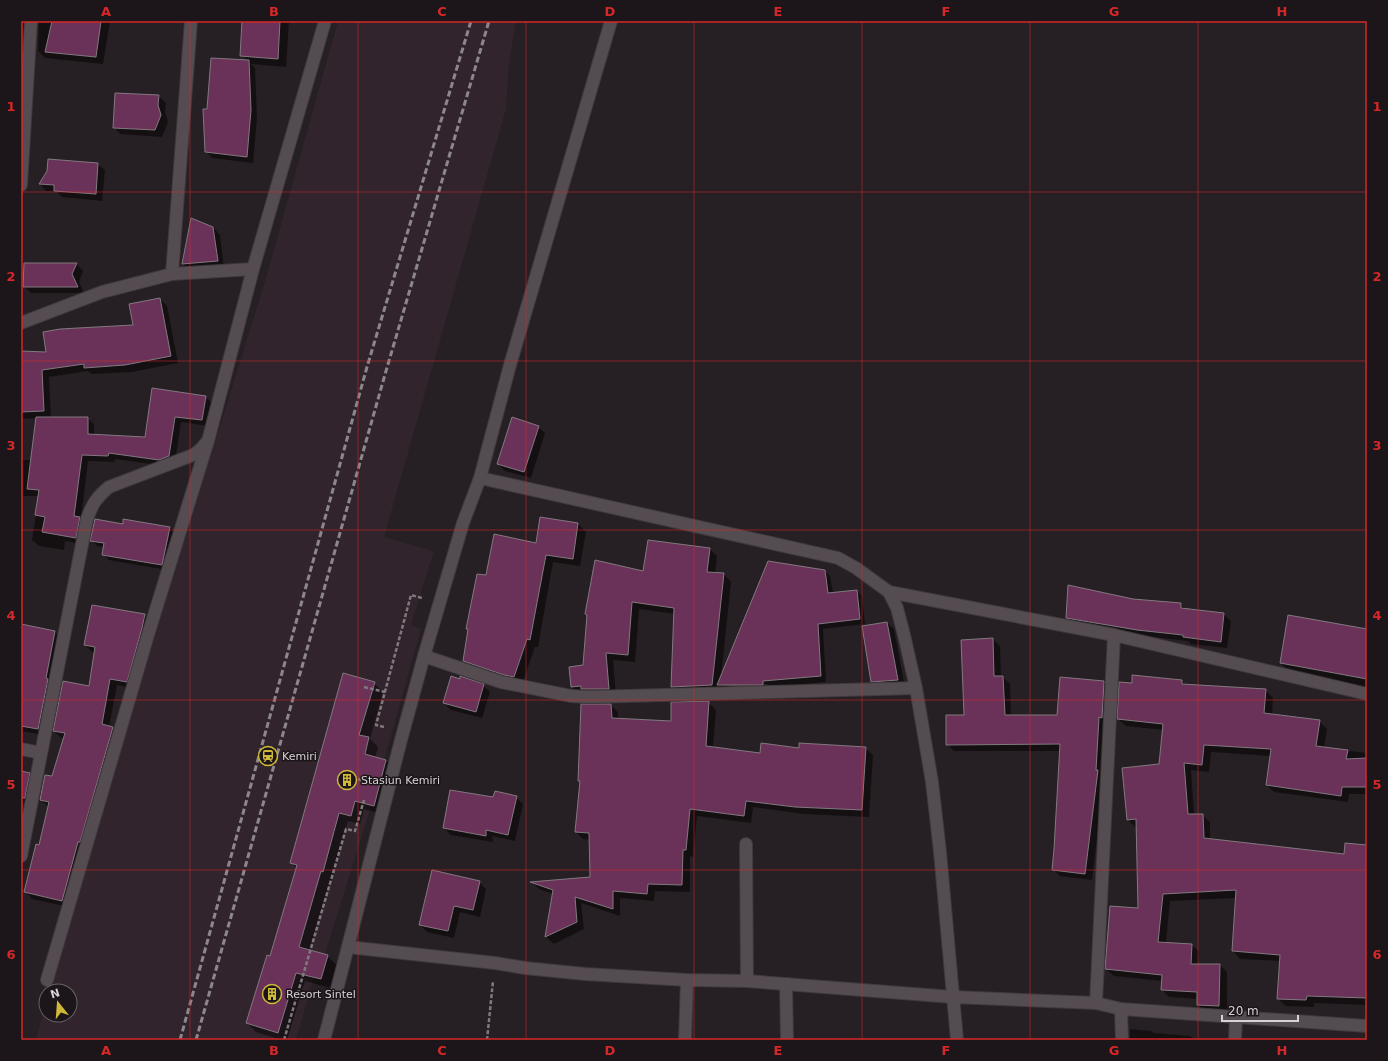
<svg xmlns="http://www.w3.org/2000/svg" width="1388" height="1061" viewBox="0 0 1388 1061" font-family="'DejaVu Sans',sans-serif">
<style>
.built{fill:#31242c}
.shadow{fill:#0007;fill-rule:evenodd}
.building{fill:#6a3259;stroke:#82797f}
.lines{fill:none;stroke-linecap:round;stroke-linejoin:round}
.street-casing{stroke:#3f393d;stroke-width:14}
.path{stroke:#807a7d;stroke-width:2.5;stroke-dasharray:4 2;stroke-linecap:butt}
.street{stroke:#544c51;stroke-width:12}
.rail{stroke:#8c878a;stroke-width:3;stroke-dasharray:6 3;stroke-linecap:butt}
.grid{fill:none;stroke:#d62828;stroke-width:1;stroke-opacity:0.55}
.labels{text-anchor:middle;stroke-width:3;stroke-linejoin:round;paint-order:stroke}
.poi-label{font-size:11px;fill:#d7d2d5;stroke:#1c151a;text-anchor:start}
.neatline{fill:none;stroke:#d62828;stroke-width:1.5}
.grid-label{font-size:13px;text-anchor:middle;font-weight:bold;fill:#d62828}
</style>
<rect width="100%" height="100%" fill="#261f23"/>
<polygon class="built" points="338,21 516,21 509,64 506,109 384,537 434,551 411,625 421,629 371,807 325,954 314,977 296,1040 36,1040 46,1000 46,1015 70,1015 70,991 49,991 159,623 266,278"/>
<g class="shadow">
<polygon points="21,21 38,21 32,25 21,95"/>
<polygon points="39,21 110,21 103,64 45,58 38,51"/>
<polygon points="243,21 289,21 286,67 251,64 255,68 257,117 253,163 212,158 206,151 208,110 248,61 241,55"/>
<polygon points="159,96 166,103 165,112 168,122 162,137 120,134 114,127"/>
<polygon points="49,160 98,164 105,170 102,201 62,197 56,191 46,191 40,184 48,171"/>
<polygon points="192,219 213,227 220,235 224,268 190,271 183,264"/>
<polygon points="25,264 77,264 83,271 79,282 84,293 31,293 24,286"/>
<polygon points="160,299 167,306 178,363 132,372 92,374 88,371 49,377 51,418 87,418 94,424 94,435 146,438 153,389 205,397 212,403 208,426 181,422 175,462 166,466 115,459 114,462 88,461 81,519 86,524 82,544 65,541 64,550 39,546 32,540 39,496 21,496 21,460 32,460 37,418 21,419 21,352 47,353 134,326"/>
<polygon points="538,427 545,433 531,478 505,471 498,464"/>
<polygon points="124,520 170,527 176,533 167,570 109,560 103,554 104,547 97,546 92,540 124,525"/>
<polygon points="578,524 586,532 580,566 553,562 538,647 535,647 522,684 472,669 464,661 487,577 537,544"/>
<path d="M710 549 717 556 715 574H724L731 582 721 678 825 571 830 576 833 593 857 591 862 596 865 624 823 629 826 682 724 691 720 687 719 692 679 694 672 687 675 614 639 609 635 662 613 660 616 696 580 694 572 687 644 572ZM725 684H768V686H725Z"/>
<polygon points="21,598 23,600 21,616"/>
<polygon points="1133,600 1181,604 1186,610 1224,614 1231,621 1227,648 1191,644 1188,641 1145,636 1074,625 1067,618"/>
<polygon points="144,615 151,622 133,688 117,685 109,727 113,728 120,734 69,907 32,899 26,892 39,846 49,807 41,800 53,777 64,738 61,738 54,731 90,687 95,652 92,652 85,645"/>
<polygon points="887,623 894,629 905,687 879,688 872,681 863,627"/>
<polygon points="21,625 55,632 62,639 45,735 21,731"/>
<polygon points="1367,630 1367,687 1291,673 1281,663"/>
<polygon points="993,639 1000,646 1001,677 1003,677 1010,684 1011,716 1058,716 1104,682 1111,689 1104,778 1092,880 1060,876 1053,869 1061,751 954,751 947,744 965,716"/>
<polygon points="1182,681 1186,685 1265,690 1273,698 1272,715 1319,721 1327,729 1324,748 1367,753 1367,794 1349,794 1348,802 1274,792 1267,785 1271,756 1211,752 1209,772 1191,770 1194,815 1202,815 1210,822 1210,840 1345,855 1367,846 1367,1005 1314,1003 1314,1007 1286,1006 1278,999 1281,961 1240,959 1233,951 1236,898 1170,901 1166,943 1192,945 1199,952 1198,965 1220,965 1227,972 1227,1013 1205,1013 1198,1005 1198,999 1169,997 1162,990 1162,981 1114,976 1106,969 1139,909 1137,827 1135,827 1128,820 1160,765 1164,730 1126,726 1118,719 1133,684"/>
<polygon points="374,683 383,692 370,739 378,747 375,758 386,761 395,770 383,814 364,809 360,824 348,821 332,880 330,880 309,951 327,956 337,965 330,988 305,981 287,1040 282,1040 256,1032 247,1023 271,957 297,869 291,862"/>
<polygon points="483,685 490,692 482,718 451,710 444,703"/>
<polygon points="708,702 716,710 713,748 761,754 800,749 865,748 873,755 869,817 804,814 753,807 751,823 697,816 693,857 690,856 690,892 655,891 654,901 620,898 620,916 581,903 584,929 554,944 546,937 554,894 539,889 533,883 591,878 590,840 583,839 576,832 581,782 579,781 610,705 618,712 618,719 672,722"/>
<polygon points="21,772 29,774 36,780 31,805 21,803"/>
<polygon points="516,797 523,804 515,841 492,836 493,842 451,835 444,828 494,798"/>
<polygon points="479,882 486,889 480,917 460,912 454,938 427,932 420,925"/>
<polygon points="1130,1029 1151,1031 1154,1033 1190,1036 1194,1040 1130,1040"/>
</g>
<g class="building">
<polygon points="52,21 101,21 96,57 45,52"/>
<polygon points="242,21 280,21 278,59 240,56"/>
<polygon points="211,58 249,60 251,110 247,157 205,152 203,109 207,109"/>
<polygon points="115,93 159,95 158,105 161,115 155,130 113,128"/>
<polygon points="48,159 98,163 96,194 54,191 54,185 39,184 47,171"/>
<polygon points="191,218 213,227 218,261 182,264"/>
<polygon points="24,263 77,263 72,274 78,287 23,287"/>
<polygon points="160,298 171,356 125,365 84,368 84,364 42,370 44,411 21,412 21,351 46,352 43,332 60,329 133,325 129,304"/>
<polygon points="152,388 206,396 202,420 175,417 169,456 159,460 109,453 108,456 82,455 74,516 80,517 76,538 42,532 45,517 35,515 39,490 27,489 36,417 88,417 88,434 145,437"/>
<polygon points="512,417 539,426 524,472 497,464"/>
<polygon points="540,517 578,523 573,559 546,555 530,640 527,639 514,677 504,675 463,661 468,629 466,629 477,574 486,575 494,534 536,543"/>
<polygon points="95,519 123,524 123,519 170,527 162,565 102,555 104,543 90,541"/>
<polygon points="648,540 710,548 707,572 724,573 712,685 671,687 674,608 632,602 628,655 606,653 609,689 581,689 581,686 571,687 569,667 583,665 587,615 585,614 595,560 643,571"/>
<polygon points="768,561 825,570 828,593 857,590 860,619 818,624 821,676 763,681 763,685 717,685"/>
<polygon points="1068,585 1133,599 1181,603 1181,608 1224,613 1221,642 1183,637 1183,635 1137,630 1066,618"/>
<polygon points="92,605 145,614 142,628 127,682 110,679 102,724 113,727 80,842 78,842 62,901 24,892 36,844 39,845 49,802 40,800 45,775 52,776 65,733 53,731 63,681 89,686 95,647 84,645"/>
<polygon points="1288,615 1367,629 1367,679 1280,663"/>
<polygon points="887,622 898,680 871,682 862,626"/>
<polygon points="21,624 55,631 46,678 48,679 38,729 21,726"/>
<polygon points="993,638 994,676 1003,676 1005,715 1057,715 1060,677 1104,681 1102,718 1099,717 1096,770 1098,770 1085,874 1052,870 1054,849 1060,744 946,745 946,715 964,715 961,640"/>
<polygon points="343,673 375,682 359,735 369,737 365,754 386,760 374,806 355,801 351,816 339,813 323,872 321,871 299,947 328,955 321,979 296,973 278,1033 246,1023 267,955 270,956 297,865 290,863"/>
<polygon points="1132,675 1182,680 1182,684 1266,689 1264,713 1320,720 1316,746 1348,750 1346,759 1367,758 1367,787 1342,787 1341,796 1266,785 1271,749 1204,745 1202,765 1184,763 1188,814 1203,814 1204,838 1344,854 1345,843 1367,845 1367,998 1307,996 1306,1000 1277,999 1280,955 1232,951 1236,890 1163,894 1158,942 1192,944 1191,964 1220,964 1219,1006 1197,1005 1197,992 1161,990 1162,975 1105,969 1110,906 1138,908 1136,819 1127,820 1122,768 1159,764 1163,724 1117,719 1119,682 1132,683"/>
<polygon points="451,676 460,679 460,676 484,684 476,712 443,703"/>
<polygon points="709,701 706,746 760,753 761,743 799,748 799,743 866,747 862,810 795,807 746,801 744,816 690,809 686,850 683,850 682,885 648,884 647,894 613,891 613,909 575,897 577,922 545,937 553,890 530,882 590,877 589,833 575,832 580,781 578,781 581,704 611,704 612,718 671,721 671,702"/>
<polygon points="21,771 30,773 25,798 21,798"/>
<polygon points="450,790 493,797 495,791 517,796 508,835 486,830 486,836 443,828"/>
<polygon points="432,870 480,881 473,910 454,906 448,931 419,925"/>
</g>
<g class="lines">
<g class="street-casing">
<g id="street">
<polyline points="21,185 31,21"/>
<polyline points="172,274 191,21"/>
<polyline points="21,323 102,292 172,274 253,269"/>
<polyline points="480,478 838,558 856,568 889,592 897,608 904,635 916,688 932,782 940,852 957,1040"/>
<polyline points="889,592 1114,635 1367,694"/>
<polyline points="424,656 501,682 571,696 589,697 916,688"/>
<polyline points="21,749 41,753"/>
<polyline points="746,844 747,981"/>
<path d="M21 856 87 519C92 504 97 497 109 487L193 455 201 449 207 442"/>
<polyline points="348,947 495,963 525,968 585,974 687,980 747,981 953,997 1096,1003 1121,1009 1367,1026"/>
<polyline points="47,980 148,635 208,441 253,269 325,21"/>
<polyline points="786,984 787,1040"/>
<polyline points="1096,1003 1114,635"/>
<polyline points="1121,1009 1122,1040"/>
<polyline points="324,1040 401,740 424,656 463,523 480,478 510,365 611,21"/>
<polyline points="685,1040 687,980"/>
<polyline points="1235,1040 1236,1017"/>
</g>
</g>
<g class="path">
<polyline points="364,687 385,692"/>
<polyline points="384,727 376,725 411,595 422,598"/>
<polyline points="358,779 369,783"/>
<polyline points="284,1040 346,829 355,831 364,800"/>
<polyline points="487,1040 493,981"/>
</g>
<use href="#street" class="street"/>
<g class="rail">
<polyline points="180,1040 367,367 471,21"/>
<polyline points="196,1040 386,371 489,21"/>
</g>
</g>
<path class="grid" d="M190 21V1040M358 21V1040M526 21V1040M694 21V1040M862 21V1040M1030 21V1040M1198 21V1040M21 192H1367M21 361H1367M21 530H1367M21 700H1367M21 870H1367"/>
<defs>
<g id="station-ring" transform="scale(1)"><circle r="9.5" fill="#1c151a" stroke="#ceb938" stroke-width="1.5"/><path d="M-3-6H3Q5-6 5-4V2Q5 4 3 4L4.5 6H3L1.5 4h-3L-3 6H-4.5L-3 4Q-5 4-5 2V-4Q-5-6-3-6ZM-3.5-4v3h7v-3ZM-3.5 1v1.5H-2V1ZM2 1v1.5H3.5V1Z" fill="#ceb938"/></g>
<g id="building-ring" transform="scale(1)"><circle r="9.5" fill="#1c151a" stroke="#ceb938" stroke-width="1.5"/><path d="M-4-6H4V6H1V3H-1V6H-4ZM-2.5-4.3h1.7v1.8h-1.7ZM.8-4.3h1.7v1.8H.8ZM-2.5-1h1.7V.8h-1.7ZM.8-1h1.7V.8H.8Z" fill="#ceb938"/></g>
</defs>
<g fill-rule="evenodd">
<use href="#station-ring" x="268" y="756"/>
<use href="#building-ring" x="347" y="780"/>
<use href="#building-ring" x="272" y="994"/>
</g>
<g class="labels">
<g class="poi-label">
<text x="282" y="760">Kemiri</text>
<text x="361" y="784">Stasiun Kemiri</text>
<text x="286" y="998">Resort Sintel</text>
</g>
</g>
<rect width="1388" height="1061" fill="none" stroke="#1c151a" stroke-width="44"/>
<g transform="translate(58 1003) rotate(343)"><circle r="19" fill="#1c151a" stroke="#676165"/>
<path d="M0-3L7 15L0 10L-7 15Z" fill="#ceb938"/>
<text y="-6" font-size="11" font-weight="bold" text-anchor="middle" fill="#d7d2d5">N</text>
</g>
<path d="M1222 1015v6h76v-6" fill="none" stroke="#d7d2d5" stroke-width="2"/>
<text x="1228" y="1015" font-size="12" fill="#d7d2d5" stroke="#1c151a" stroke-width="3" paint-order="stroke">20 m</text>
<rect x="22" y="22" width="1344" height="1017" class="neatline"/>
<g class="grid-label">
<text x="106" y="16">A</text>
<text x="274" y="16">B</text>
<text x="442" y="16">C</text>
<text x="610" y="16">D</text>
<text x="778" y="16">E</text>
<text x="946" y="16">F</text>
<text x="1114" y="16">G</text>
<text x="1282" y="16">H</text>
<text x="11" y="111">1</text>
<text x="1377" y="111">1</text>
<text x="11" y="281">2</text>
<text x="1377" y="281">2</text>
<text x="11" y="450">3</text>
<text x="1377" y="450">3</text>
<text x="11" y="620">4</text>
<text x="1377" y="620">4</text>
<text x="11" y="789">5</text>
<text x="1377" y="789">5</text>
<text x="11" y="959">6</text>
<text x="1377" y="959">6</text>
<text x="106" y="1055">A</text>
<text x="274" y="1055">B</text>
<text x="442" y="1055">C</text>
<text x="610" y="1055">D</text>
<text x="778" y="1055">E</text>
<text x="946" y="1055">F</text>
<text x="1114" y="1055">G</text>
<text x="1282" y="1055">H</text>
</g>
</svg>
